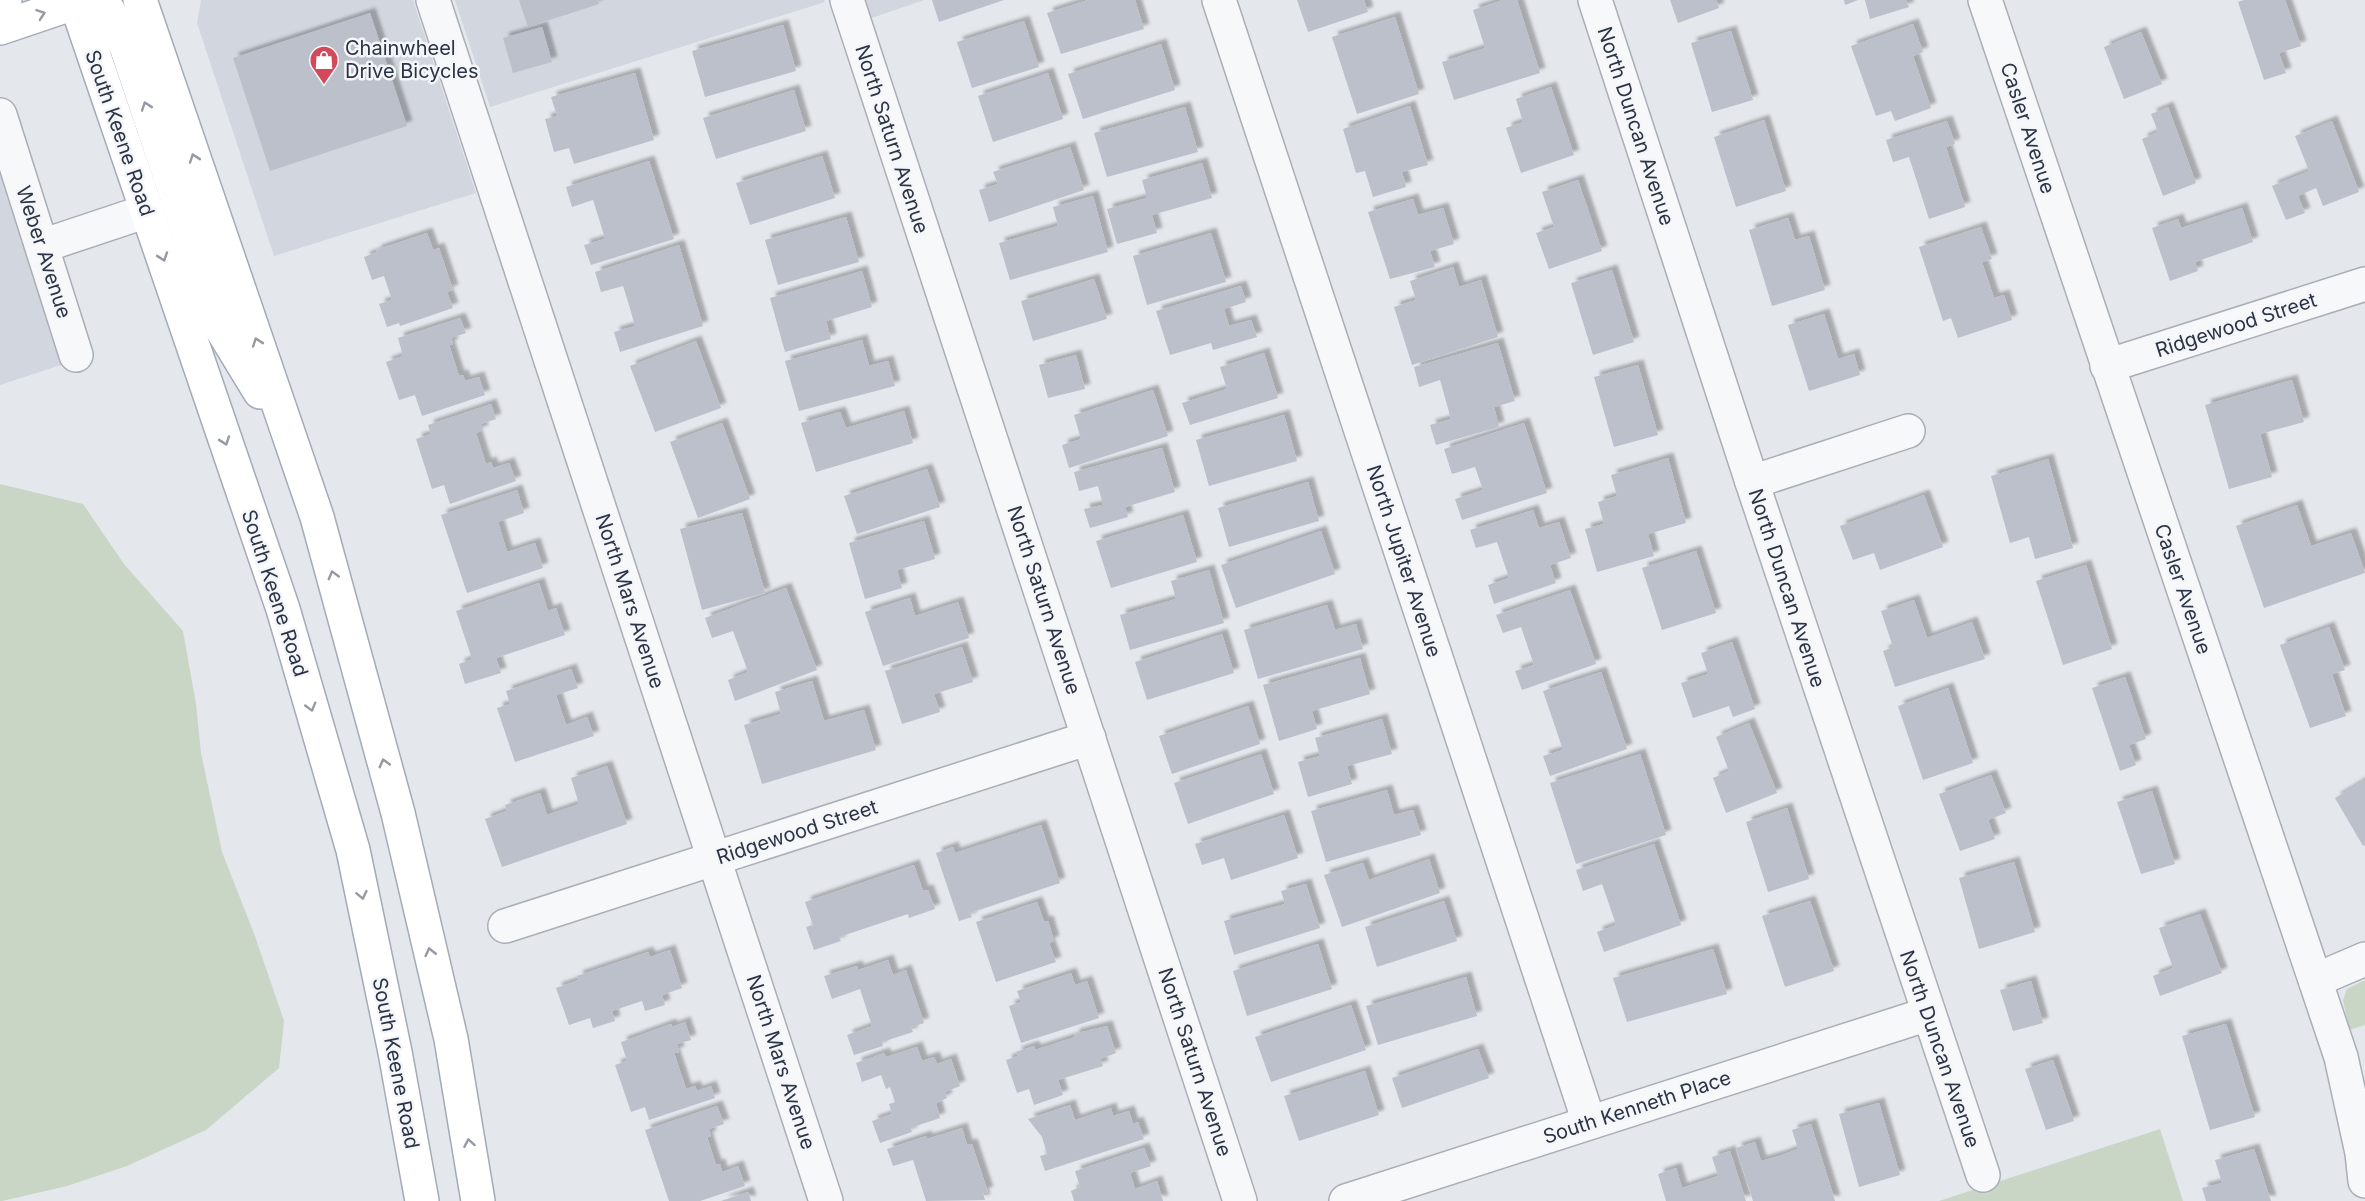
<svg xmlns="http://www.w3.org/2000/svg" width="2365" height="1201" viewBox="0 0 2365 1201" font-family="Inter,sans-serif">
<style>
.built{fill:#d2d6de}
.green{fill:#c9d6c5}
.building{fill:#bbc0ca;filter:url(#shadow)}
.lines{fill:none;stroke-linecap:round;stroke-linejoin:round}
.minor-casing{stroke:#a9aeb7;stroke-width:36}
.major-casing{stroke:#a3abb8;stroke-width:36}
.minor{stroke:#f7f8fa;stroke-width:33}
.major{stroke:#fff;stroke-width:33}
.oneway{stroke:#959aa2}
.labels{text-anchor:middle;stroke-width:5;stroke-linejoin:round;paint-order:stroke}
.poi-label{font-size:20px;fill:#2b3445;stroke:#f4f6f9;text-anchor:start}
.street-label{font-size:20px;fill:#2b3445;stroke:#f4f6f9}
</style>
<defs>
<filter id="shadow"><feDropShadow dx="5.5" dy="-5.5" stdDeviation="1.5" flood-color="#0004"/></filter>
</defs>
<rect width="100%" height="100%" fill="#e4e7ec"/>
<g class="built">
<polygon points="201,0 413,0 476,193 274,256 197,23"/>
<polygon points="455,0 824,0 825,2 490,107"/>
<polygon points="862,0 924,0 869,19"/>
<polygon points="0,164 64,364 0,385"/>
</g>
<g class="green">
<polygon points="0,484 83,504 124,564 183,631 196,704 201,753 222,852 255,936 284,1021 279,1068 206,1130 127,1166 67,1186 2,1201 0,1201"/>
<polygon points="2365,980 2365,1025 2349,1030 2343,1000 2347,989"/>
<polygon points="2160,1129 2183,1201 1939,1201"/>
</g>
<g class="building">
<polygon points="519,0 598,0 599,4 528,27"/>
<polygon points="932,0 1004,0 939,22"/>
<polygon points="1088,0 1135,0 1144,29 1061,54 1047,13"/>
<polygon points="1297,0 1364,0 1368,12 1308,32"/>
<polygon points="1503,0 1517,0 1540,73 1454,100 1442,62 1485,48 1473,10"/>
<polygon points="1670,0 1716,0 1719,8 1678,23"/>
<polygon points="1844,0 1858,0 1845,5"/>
<polygon points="1865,0 1906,0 1909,7 1870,19"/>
<polygon points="2244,0 2285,0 2301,46 2279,53 2286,73 2264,80 2238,2"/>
<polygon points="370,13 407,126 270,171 233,58"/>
<polygon points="1395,17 1419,94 1357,114 1332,37"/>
<polygon points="1024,21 1039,67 972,88 957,42"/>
<polygon points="1913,24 1923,52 1913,56 1931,108 1895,121 1891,111 1876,116 1851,46"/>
<polygon points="783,25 796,71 705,97 692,51"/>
<polygon points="542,27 552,62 513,73 503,38"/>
<polygon points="1731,31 1753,100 1712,112 1691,43"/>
<polygon points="2141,32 2162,84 2124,99 2104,47"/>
<polygon points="1161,44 1175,90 1083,119 1068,74"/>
<polygon points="635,73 654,140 574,164 569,148 554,152 545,119 557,116 551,97"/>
<polygon points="1048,73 1063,119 993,142 978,96"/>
<polygon points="1551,87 1574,155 1521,173 1506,128 1523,122 1516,99"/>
<polygon points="794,90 806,131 716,159 703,118"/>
<polygon points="1410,106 1428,165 1402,172 1406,187 1373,197 1365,171 1356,173 1343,129"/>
<polygon points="1185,107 1198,152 1107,177 1094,133"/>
<polygon points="2168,107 2196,183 2163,196 2142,139 2158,132 2151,114"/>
<polygon points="1764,120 1786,191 1736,207 1714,137"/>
<polygon points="1947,121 1955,144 1946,147 1965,207 1929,219 1909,157 1893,162 1886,140"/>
<polygon points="2332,121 2359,192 2323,206 2316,188 2298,196 2305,213 2286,220 2272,186 2309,171 2295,136"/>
<polygon points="1070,147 1084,190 989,222 979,190 998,184 993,172"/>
<polygon points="822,156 835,198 750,225 736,183"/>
<polygon points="649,161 674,239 591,265 584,245 605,239 599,219 593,200 572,207 566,187"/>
<polygon points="1202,163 1212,198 1152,215 1157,233 1117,244 1107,209 1147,198 1142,180"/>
<polygon points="1578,180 1602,251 1549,269 1536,233 1554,227 1542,192"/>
<polygon points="1093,196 1108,252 1010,280 999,243 1058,226 1053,207"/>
<polygon points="1413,199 1418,215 1443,208 1454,244 1430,251 1435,267 1390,279 1368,212"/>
<polygon points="2242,208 2253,242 2195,262 2198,271 2170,281 2152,228 2178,219 2181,228"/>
<polygon points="846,217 859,262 778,285 765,240"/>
<polygon points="1788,218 1795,240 1809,236 1825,290 1772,306 1749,230"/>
<polygon points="1981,227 1992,259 1982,262 1994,298 2004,295 2012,320 1958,338 1951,318 1943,321 1919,247"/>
<polygon points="427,233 433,250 439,248 453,290 447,292 453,308 400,326 399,323 387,327 379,304 392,300 384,276 372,280 364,257 377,252 376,250"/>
<polygon points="1211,233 1226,282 1147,305 1133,256"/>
<polygon points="679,245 703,326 620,352 614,332 635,326 629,305 623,286 601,292 595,272"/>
<polygon points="1453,267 1459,287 1481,280 1498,337 1412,365 1394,307 1416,300 1410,281"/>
<polygon points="1612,270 1634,342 1593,355 1571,283"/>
<polygon points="862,271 872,307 826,321 831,339 785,352 770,298"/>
<polygon points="1094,279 1107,319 1033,341 1021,301"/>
<polygon points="1241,286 1246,302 1224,309 1229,326 1251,320 1257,337 1213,350 1211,343 1170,355 1156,311"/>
<polygon points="1824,314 1838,359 1854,354 1860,375 1809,391 1788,325"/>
<polygon points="460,318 466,333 451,338 453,344 449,345 459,376 463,375 465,381 479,377 485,395 422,416 415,395 399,400 386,362 403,356 398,338"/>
<polygon points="862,340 869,366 888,361 895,386 799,411 785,361"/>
<polygon points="696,341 721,408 655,432 630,366"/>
<polygon points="1498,343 1515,401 1494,407 1499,427 1436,445 1430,425 1451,419 1440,380 1419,387 1414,367"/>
<polygon points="1264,353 1278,398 1190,425 1182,403 1227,389 1220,367"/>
<polygon points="1076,355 1085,389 1048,398 1039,365"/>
<polygon points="1638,365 1658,435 1614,447 1594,377"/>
<polygon points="2292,380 2304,422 2260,434 2272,477 2229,489 2205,405"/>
<polygon points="1153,390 1168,436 1069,468 1062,445 1081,439 1074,415"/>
<polygon points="491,404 496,419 481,424 483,430 476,433 486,464 491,462 493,468 509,463 516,481 450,504 444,485 432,489 416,439 431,434 428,425"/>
<polygon points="904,411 913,443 816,472 801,423 840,412 846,428"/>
<polygon points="1284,415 1297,461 1209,486 1196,440"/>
<polygon points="722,423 750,499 698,518 670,442"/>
<polygon points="1524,423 1547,493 1462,520 1455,499 1483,490 1475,467 1452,474 1444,449"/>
<polygon points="1162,448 1175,492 1125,507 1128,517 1090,528 1084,509 1103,505 1098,486 1079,491 1074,472"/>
<polygon points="1668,458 1686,523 1648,534 1654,556 1597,572 1585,529 1604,524 1598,502 1617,496 1611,475"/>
<polygon points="2048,459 2073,548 2035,559 2029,537 2010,543 1991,476"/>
<polygon points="927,469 940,507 857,534 844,496"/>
<polygon points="1308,482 1319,521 1229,547 1218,508"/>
<polygon points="517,490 524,513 498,522 507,552 535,543 543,568 467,593 441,515"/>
<polygon points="1924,495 1943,547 1880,570 1874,553 1853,560 1840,526"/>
<polygon points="2297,505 2311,546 2351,533 2365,573 2264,608 2236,526"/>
<polygon points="1533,510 1539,528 1559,522 1571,558 1550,565 1556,583 1494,604 1488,585 1509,578 1497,542 1476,548 1470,530"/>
<polygon points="742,513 765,593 702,610 680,529"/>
<polygon points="1183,515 1197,562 1111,588 1096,541"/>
<polygon points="924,521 935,559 897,570 902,588 865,599 849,543"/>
<polygon points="1321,531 1335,574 1236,608 1221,565"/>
<polygon points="1696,551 1716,613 1662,630 1642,568"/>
<polygon points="2086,565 2112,649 2063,665 2036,581"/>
<polygon points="1209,570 1224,623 1130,650 1120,615 1176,599 1171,581"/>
<polygon points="539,583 548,611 556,608 565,635 496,658 501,673 465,684 459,664 472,659 456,611"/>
<polygon points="786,588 817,670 735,701 728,680 748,672 740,650 733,631 712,638 705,618"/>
<polygon points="1570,590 1596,664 1522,690 1515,671 1534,665 1521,627 1503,633 1496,615"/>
<polygon points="910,598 915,616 958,602 969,638 883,666 865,612"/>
<polygon points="1914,600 1927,638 1972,622 1985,659 1895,687 1883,651 1893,647 1881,611"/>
<polygon points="1327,605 1335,630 1356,624 1363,649 1258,679 1244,630"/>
<polygon points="2329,627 2345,670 2332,674 2346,716 2310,728 2280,645"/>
<polygon points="1222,634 1234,673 1147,700 1135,662"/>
<polygon points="1732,642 1755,709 1733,717 1729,706 1693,718 1681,683 1708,674 1701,653"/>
<polygon points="962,647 973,682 934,694 940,712 902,724 885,671"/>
<polygon points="1360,658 1370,694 1312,711 1317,729 1279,741 1263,685"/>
<polygon points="571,669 578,688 556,695 566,725 587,717 594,736 515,762 497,708 510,704 506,691"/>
<polygon points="1601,672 1627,749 1550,776 1543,756 1563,750 1543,691"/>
<polygon points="2125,677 2146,739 2129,745 2136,765 2120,771 2092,688"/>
<polygon points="812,681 824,721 864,710 876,750 762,784 744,725 781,714 775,692"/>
<polygon points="1948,688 1973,763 1923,780 1898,706"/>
<polygon points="1248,706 1260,744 1172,774 1159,736"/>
<polygon points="1382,719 1392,754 1347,766 1352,784 1308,797 1298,762 1320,756 1315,738"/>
<polygon points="1749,723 1777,793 1726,813 1713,778 1729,771 1716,737"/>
<polygon points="1261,754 1274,794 1188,824 1174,783"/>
<polygon points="1640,754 1666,835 1576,864 1550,783"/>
<polygon points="607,766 627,824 502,867 485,819 507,811 505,805 540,793 547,815 579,804 571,778"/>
<polygon points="1991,775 2006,813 1988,820 1995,839 1960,851 1939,794"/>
<polygon points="2365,780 2365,845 2363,846 2335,798"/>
<polygon points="1387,790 1394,815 1413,810 1421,835 1326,862 1311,811"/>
<polygon points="2152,791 2175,864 2141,874 2117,802"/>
<polygon points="1787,808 1809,879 1768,892 1746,822"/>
<polygon points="1284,815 1298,858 1231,880 1224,858 1202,865 1195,844"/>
<polygon points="1041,825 1060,883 970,913 972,917 959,921 936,853 953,847 955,853"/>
<polygon points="1654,844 1681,925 1604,952 1597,932 1616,925 1610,907 1602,884 1583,891 1576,870"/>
<polygon points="1429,859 1440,893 1342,927 1324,875 1363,863 1369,880"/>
<polygon points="2014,862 2035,932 1979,949 1959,878"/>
<polygon points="914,865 923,891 928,890 935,909 909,918 908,914 839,937 841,941 814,950 806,927 813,925 805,902"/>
<polygon points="1306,884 1320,928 1234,955 1224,921 1285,904 1281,891"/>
<polygon points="1444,901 1457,941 1377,967 1365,927"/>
<polygon points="1810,901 1834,971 1785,987 1762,916"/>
<polygon points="1037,902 1044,922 1048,921 1054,941 1049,943 1056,962 996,982 976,922"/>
<polygon points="2200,914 2222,973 2160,996 2153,976 2173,968 2159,928"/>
<polygon points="1318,944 1332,989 1247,1016 1233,971"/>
<polygon points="1713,949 1727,994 1627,1022 1613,978"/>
<polygon points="670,950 682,988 662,995 665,1005 645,1011 642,1001 612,1011 615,1021 593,1028 590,1018 569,1025 556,988 579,980 577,976 648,952 650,957"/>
<polygon points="888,960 893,975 906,970 924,1023 911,1027 913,1032 882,1042 883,1046 854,1055 847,1035 872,1026 860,989 832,999 824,976 857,966 858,970"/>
<polygon points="1071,973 1075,985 1087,981 1099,1018 1021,1043 1009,1006 1021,1002 1017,991"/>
<polygon points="1466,977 1477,1016 1378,1045 1366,1006"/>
<polygon points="2031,981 2043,1023 2013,1031 2000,990"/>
<polygon points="1351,1005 1366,1050 1271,1082 1255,1037"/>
<polygon points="685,1022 691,1040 677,1044 679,1052 674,1053 686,1089 695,1086 697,1091 711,1086 715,1098 649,1120 645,1107 631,1112 615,1065 627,1061 621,1042 671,1024 672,1027"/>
<polygon points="2226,1024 2255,1117 2210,1130 2182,1036"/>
<polygon points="1107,1026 1116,1053 1100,1059 1103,1066 1058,1080 1063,1095 1034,1105 1029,1089 1017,1093 1006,1060 1018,1056 1016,1052 1034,1046 1035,1050 1075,1037 1074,1034"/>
<polygon points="917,1047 922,1061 934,1057 937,1064 951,1059 960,1086 945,1092 947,1098 936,1103 940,1118 910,1128 912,1132 880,1143 872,1121 892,1114 889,1104 895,1102 890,1087 886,1089 881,1075 862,1082 856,1063 884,1053 886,1057"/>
<polygon points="1478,1049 1489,1078 1402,1108 1392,1078"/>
<polygon points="2053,1060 2074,1121 2046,1130 2025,1069"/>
<polygon points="1365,1071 1379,1115 1299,1141 1284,1096"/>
<polygon points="1879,1103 1900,1175 1859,1187 1839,1114"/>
<polygon points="1070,1105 1075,1120 1111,1108 1113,1116 1129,1111 1133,1124 1138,1122 1144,1139 1045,1171 1040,1156 1047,1154 1042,1137 1028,1119"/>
<polygon points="717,1106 724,1124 709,1129 711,1136 707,1137 716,1165 720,1164 722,1172 738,1166 745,1186 700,1201 669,1201 645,1130"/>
<polygon points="1811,1124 1835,1201 1753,1201 1736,1148 1755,1142 1761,1161 1779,1156 1798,1149 1792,1130"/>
<polygon points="962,1128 967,1145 972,1144 988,1192 983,1193 985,1200 926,1201 913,1160 893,1166 887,1149 926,1136 927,1139"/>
<polygon points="1144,1148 1151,1166 1130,1173 1135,1189 1157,1181 1163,1201 1074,1201 1071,1191 1080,1187 1075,1171"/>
<polygon points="2254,1149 2271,1201 2206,1201 2202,1188 2222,1183 2215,1160"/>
<polygon points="1730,1151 1746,1201 1666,1201 1658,1174 1676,1168 1682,1188 1718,1176 1712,1157"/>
<polygon points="748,1192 751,1201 721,1201"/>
</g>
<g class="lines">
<g class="minor-casing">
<g id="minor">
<polyline points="433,0 826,1201"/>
<polyline points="847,0 1240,1201"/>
<polyline points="1219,0 1589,1122"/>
<polyline points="1595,0 1752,482 1983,1175"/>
<polyline points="1985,0 2341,1057 2362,1153 2365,1181"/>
<polyline points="0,115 76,355"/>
<polyline points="42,246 147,211"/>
<polyline points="2107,366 2365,284"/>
<polyline points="1752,482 1908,431"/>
<polyline points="505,926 1089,738"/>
<polyline points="2316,980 2365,959"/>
<polyline points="1346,1201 1928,1014"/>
</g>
</g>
<g class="major-casing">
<g id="major">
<polyline points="75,0 283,609 353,850 395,1052 422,1201"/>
<polyline points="99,0 108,10 126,46 221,328 260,392"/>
<polyline points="140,0 317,517 398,813 451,1039 478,1201"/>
<polyline points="0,2 5,0"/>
<polyline points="0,28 83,0"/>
</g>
</g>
<use href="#minor" class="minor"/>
<use href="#major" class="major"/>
</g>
<defs><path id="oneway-chevron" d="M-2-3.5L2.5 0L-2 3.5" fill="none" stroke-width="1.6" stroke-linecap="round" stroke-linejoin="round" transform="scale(1.5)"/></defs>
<g class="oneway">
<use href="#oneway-chevron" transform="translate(41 14) rotate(-19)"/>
<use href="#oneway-chevron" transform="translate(146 106) rotate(-109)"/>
<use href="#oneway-chevron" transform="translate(194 158) rotate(-109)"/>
<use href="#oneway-chevron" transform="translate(163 257) rotate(71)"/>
<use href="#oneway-chevron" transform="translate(257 342) rotate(-109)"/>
<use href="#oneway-chevron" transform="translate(225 441) rotate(71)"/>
<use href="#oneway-chevron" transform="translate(333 575) rotate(-105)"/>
<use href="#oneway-chevron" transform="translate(311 707) rotate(74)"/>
<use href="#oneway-chevron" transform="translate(384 763) rotate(-105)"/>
<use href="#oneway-chevron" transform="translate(362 895) rotate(78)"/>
<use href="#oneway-chevron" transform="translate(430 952) rotate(-103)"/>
<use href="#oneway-chevron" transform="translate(469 1143) rotate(-100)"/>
</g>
<defs>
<g id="shop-pin" transform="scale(1.5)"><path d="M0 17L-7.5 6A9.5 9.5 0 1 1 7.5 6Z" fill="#d1495b" stroke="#f4f6f9"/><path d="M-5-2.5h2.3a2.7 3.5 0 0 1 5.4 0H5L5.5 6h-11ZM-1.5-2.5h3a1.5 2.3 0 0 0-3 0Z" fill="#fff"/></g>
</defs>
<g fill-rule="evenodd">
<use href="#shop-pin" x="324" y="60"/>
</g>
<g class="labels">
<g class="poi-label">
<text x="345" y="55">Chainwheel<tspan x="345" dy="23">Drive Bicycles</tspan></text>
</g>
<g class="street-label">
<text transform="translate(1636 126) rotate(72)" y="7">North Duncan Avenue</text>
<text transform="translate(2028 128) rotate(72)" y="7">Casler Avenue</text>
<text transform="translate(120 133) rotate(71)" y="7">South Keene Road</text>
<text transform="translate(892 139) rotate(72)" y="7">North Saturn Avenue</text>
<text transform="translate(44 252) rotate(72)" y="7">Weber Avenue</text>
<text transform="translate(2236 325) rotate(-18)" y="7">Ridgewood Street</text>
<text transform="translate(1404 561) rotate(72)" y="7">North Jupiter Avenue</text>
<text transform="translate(1787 588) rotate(72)" y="7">North Duncan Avenue</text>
<text transform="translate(2183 589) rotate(71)" y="7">Casler Avenue</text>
<text transform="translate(275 593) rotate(72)" y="7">South Keene Road</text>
<text transform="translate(1044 600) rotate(72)" y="7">North Saturn Avenue</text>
<text transform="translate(630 601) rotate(72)" y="7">North Mars Avenue</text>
<text transform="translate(797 832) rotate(-18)" y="7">Ridgewood Street</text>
<text transform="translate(1940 1049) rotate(71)" y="7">North Duncan Avenue</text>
<text transform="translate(781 1062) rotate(72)" y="7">North Mars Avenue</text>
<text transform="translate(1195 1062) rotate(72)" y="7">North Saturn Avenue</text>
<text transform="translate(396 1063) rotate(79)" y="7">South Keene Road</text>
<text transform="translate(1637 1107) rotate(-18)" y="7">South Kenneth Place</text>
</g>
</g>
</svg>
